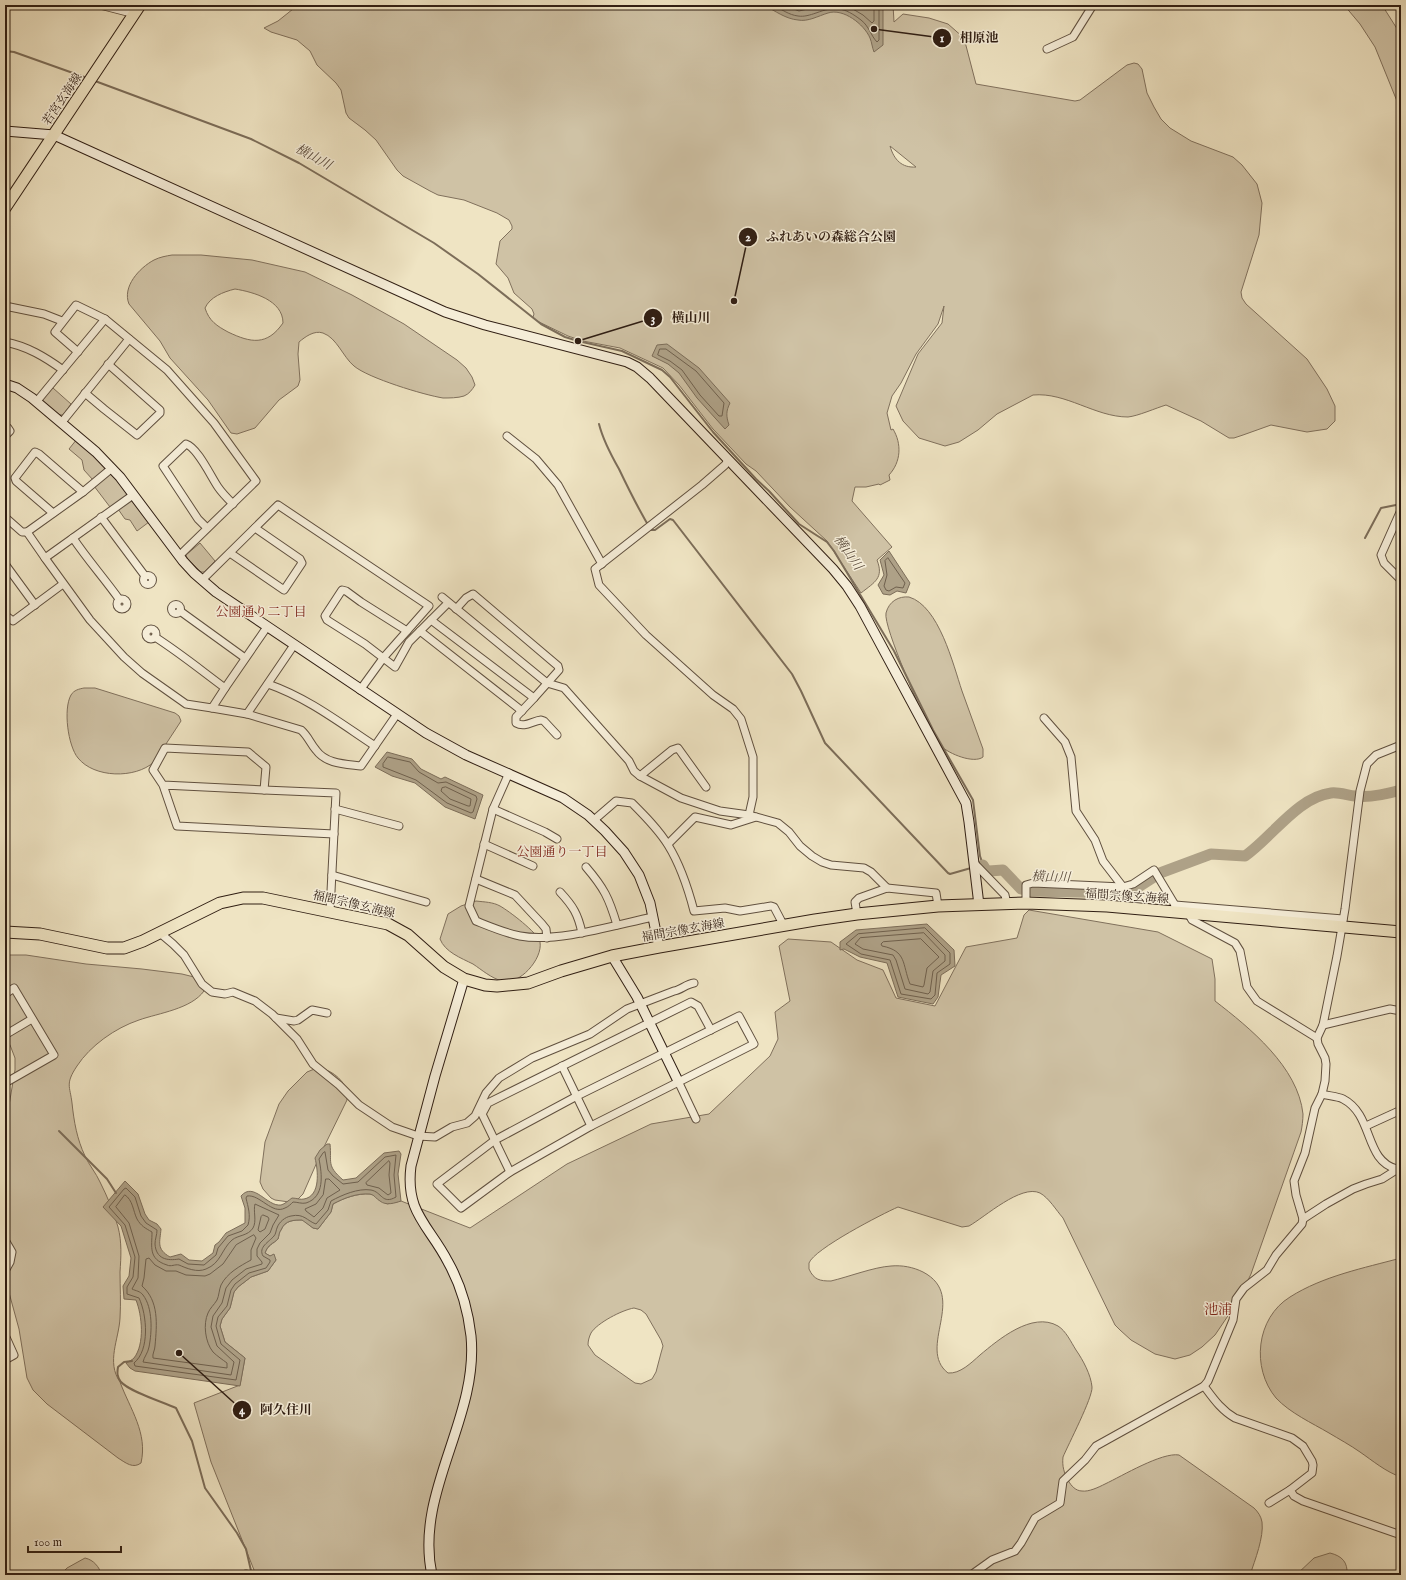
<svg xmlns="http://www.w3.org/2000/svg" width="1406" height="1580" viewBox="0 0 1406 1580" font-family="'IM FELL English','Noto Serif JP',serif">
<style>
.green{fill:#cfc2a5;stroke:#80705c;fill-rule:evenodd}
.water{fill:#aea187;stroke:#7c6d59}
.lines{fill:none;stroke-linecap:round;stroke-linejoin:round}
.shore{stroke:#6f604d;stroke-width:1}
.stream{stroke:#7c6d59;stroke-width:2}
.river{stroke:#aea187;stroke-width:11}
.street-casing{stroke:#60503f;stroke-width:9}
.secondary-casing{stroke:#301e13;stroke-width:11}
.primary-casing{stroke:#301e13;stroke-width:13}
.street{stroke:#f5edd8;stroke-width:7}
.secondary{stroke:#f5edd8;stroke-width:9}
.primary{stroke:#efe4c3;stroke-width:11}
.labels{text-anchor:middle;stroke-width:3;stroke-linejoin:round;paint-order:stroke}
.street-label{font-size:12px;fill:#301e13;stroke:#f5edd8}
.water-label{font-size:13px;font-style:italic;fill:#5c4c3c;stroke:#f5edd8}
.neighbourhood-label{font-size:13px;fill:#7a1f14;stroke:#f5edd8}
.quarter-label{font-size:14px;fill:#7a1f14;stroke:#f5edd8}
.leader{fill:none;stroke:#301e13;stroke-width:1.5}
.callout-dot{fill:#301e13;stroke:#f5edd8;stroke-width:1.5}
.mark-label{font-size:12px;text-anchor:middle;font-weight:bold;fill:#fff}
.callout-label{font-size:13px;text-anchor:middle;font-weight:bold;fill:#301e13;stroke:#f5edd8;stroke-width:3;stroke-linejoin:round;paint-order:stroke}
</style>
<rect width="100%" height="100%" fill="#efe4c3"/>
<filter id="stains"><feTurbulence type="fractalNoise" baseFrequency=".005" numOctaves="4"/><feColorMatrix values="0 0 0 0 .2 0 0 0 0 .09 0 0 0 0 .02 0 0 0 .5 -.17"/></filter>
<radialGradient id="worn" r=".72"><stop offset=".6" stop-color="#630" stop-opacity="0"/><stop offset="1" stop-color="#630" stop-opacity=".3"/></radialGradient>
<g class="green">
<path d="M298 5H893L894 22 903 14 929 18 948 24 964 38 976 84 1075 101 1080 100 1127 65 1134 63 1138 64 1142 69 1147 93 1154 107 1161 119 1170 128 1191 141 1233 157 1242 165 1257 184 1262 203 1259 235 1241 292 1242 298 1246 304 1307 359 1327 389 1335 406V421L1327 429 1307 432 1271 425 1243 435 1234 438H1229L1201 421 1166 405C1156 408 1138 416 1128 417 1095 417 1066 392 1033 395L997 414 978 430 959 442 945 446 919 438 903 421 896 406 918 354 942 323 944 306 938 324 916 354 901 383 892 396 887 413 891 430 893 429C902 444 901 462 889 475L890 480 880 485 879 484 866 487H855L852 501 892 547 877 560C884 578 875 582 861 593L827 541 790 507 756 471 746 464 713 429 679 385 663 368 620 348 583 341 568 336 537 321 533 317 534 314 532 309 514 293 508 278 496 264 500 241 512 229V226L509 220 497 213 464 200 438 195 430 191 403 176 397 170 376 140 365 130 349 118 346 113 341 90 336 83 317 65 310 51 297 40 271 32 264 28 278 21ZM890 146 916 167C902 168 894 160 890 146Z"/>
<polygon points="1344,5 1382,5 1401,35 1401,111 1375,47 1360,24"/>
<path d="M172 255H201L252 260 305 272 352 295 404 324 457 360 466 368 472 377 475 385C472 390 469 394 464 396 458 398 449 398 443 398 424 395 368 378 354 366 343 357 337 338 323 333 314 330 305 337 299 342L298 354 300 380 298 386 279 400 255 428 237 434 231 433 208 400 170 358 160 341 129 304C122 287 139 268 154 260 160 257 166 256 172 255ZM235 289C253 292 283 300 283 323 267 346 251 343 228 332 217 326 209 321 205 308 210 297 223 292 235 289Z"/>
<polygon points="53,388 71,404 63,415 58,415 43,403 42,398"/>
<polygon points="77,439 105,466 104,470 93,480 84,470 82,460 69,449"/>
<polygon points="109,473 112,473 127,492 126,496 110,507 94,486"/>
<polygon points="130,500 133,501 149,522 137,531 130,520 125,519 118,509"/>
<polygon points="200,543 215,561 204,572 201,572 187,558 186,555"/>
<path d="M909 597C939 606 953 664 962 691 969 710 976 730 983 749V757C974 764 949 754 941 746 937 744 935 739 932 736 924 717 883 627 886 613 889 601 899 596 909 597Z"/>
<path d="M84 688H95L175 713 179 716 181 721C174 732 167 742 161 752 158 756 157 760 154 762 135 779 94 778 78 758 68 746 63 709 71 695 74 690 79 689 84 688Z"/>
<path d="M476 901C484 902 493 902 500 906 509 911 538 933 540 942 543 959 519 986 502 981 491 978 482 970 473 964 461 958 445 952 440 939L448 914 461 906Z"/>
<path d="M1029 910 1158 932 1212 959 1215 979V1001C1250 1028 1298 1067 1303 1114 1303 1120 1302 1127 1301 1132L1251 1274 1238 1301 1215 1335 1202 1347 1190 1355 1175 1359 1155 1354 1131 1340 1120 1330 1115 1325 1063 1218C1056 1210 1049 1198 1040 1193 1021 1184 985 1217 969 1226L962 1227 898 1207C882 1214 814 1249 809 1263 809 1265 809 1267 809 1269 814 1280 820 1281 831 1281 848 1277 874 1267 891 1266 902 1265 913 1267 923 1272 969 1296 916 1348 948 1373 960 1374 971 1363 980 1355 998 1340 1032 1311 1058 1326 1066 1331 1071 1342 1076 1350 1083 1360 1091 1375 1092 1387 1093 1397 1068 1445 1063 1457 1062 1466 1064 1473 1068 1480 1071 1486 1076 1491 1082 1491 1089 1492 1099 1487 1105 1484 1122 1476 1162 1452 1179 1455L1254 1508C1258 1512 1261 1516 1262 1522 1264 1537 1255 1560 1250 1575H256L211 1462 194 1403 240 1385 245 1358 225 1342 220 1326 222 1319 230 1308 234 1292 238 1287 251 1277 268 1271 276 1260 273 1255 270 1256 265 1253C268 1245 273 1244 278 1239 279 1236 279 1232 281 1230 285 1220 294 1220 303 1220L313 1228 318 1229 331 1212 333 1204C344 1198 358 1193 370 1194 376 1195 382 1200 387 1204L401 1201 470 1228 567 1164 651 1124 709 1114 770 1056 778 1039 775 1012 790 1001 779 946 788 939 831 942 857 960 883 970 896 998 935 1006 966 947 1017 938 1024 915ZM634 1308 641 1310 646 1314 661 1340 663 1346 661 1353 656 1372 652 1379 641 1384 635 1383 595 1355 588 1345C588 1341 589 1337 591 1333 597 1323 622 1310 634 1308Z"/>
<path d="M5 955H26L86 964 142 969 182 974 198 978 204 986V991C191 1009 159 1013 139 1020 115 1028 90 1046 77 1066 65 1084 70 1086 72 1103 74 1122 77 1139 85 1156 89 1165 96 1173 100 1182 107 1196 114 1212 118 1227 122 1242 121 1257 120 1272 120 1287 121 1302 120 1318 119 1339 106 1362 120 1382 130 1409 148 1433 141 1463 133 1469 126 1463 118 1458L47 1404 33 1390 27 1378 19 1329 5 1278V1129L15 1070V1058L10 1045 5 1038Z"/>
<path d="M317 1068C328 1068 343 1078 346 1090 347 1093 347 1097 347 1100L321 1153 303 1194 297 1200 289 1202 275 1200 271 1198 263 1189 260 1182 265 1142 279 1104 288 1091 307 1072Z"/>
<path d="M1401 1258V1477C1386 1472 1373 1461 1360 1452 1350 1445 1339 1439 1329 1433 1312 1423 1290 1413 1276 1398 1251 1368 1256 1318 1290 1297 1323 1276 1364 1268 1401 1258Z"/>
<path d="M1330 1553C1342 1556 1348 1562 1347 1575H1296L1314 1558Z"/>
<path d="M85 1558C94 1560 99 1567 102 1575H60L67 1568Z"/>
</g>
<g class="water">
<path d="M764 5H883V45L874 52C872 47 872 43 870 38 864 24 843 8 828 13 818 16 808 22 798 20 786 19 775 11 764 5Z"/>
<path d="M667 344 699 368 730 403C726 411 726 416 729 425L725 429 697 398 679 373 668 364 652 356 657 345Z"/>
<polygon points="889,551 910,583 906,593 897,591 890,595 883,594 878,585 884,575 880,560"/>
<polygon points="387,752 412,759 421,769 441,779 445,777 483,795 475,819 445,807 415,783 392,776 375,767"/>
<polygon points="927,924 954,950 955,966 941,975 938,997 933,1004 898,997 887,963 860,957 844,949 840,950 840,942 856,930"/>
<path d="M327 1144H330C332 1163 326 1165 343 1180L356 1178 384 1153 399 1151 401 1154 398 1174 401 1201C395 1203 386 1206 380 1201 376 1199 375 1195 370 1194 357 1193 344 1198 333 1204L331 1212 318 1229 313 1228 302 1220C294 1220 285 1220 281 1230 279 1232 279 1236 278 1239 273 1244 268 1244 265 1253L270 1256 274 1254 276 1260 268 1271 251 1277 238 1287 234 1292 230 1308 222 1319 220 1326 225 1342 245 1358 240 1386 135 1371 130 1368 126 1363C128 1362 132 1360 134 1358 145 1344 142 1315 136 1300L124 1299 123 1286 129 1276 131 1258 121 1226 103 1207 125 1181 138 1194 145 1214 149 1220 157 1224 161 1229C160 1242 156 1249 170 1257L181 1254 189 1260 202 1261 213 1253 215 1245 219 1242 226 1233 245 1223V1208L241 1196C254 1181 267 1207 281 1205 285 1204 289 1200 292 1198 296 1198 301 1200 304 1199 321 1196 318 1170 315 1158L320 1150Z"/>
</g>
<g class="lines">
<g class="shore">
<path d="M773 5C781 9 789 15 798 16 804 17 810 15 816 13 835 6 844 7 861 20 869 26 871 36 877 42L879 40V5"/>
<polyline points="783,5 799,11 824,5"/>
<polyline points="846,5 863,15 872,23 874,21 874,5"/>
<polygon points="660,349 666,349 696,371 724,403 722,416 719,416 700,395 682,370 670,361 658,355"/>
<polygon points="888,558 905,583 903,588 896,587 889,591 886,590 884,586 887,575 885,561"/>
<polygon points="388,757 410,762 419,772 438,783 446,782 476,796 477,799 473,812 471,813 447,803 416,780 383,767 383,764"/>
<polygon points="446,787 471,799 470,806 468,806 450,799 441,791 442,788"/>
<polygon points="925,928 950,953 950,964 937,973 935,995 931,999 901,994 890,960 861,954 846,944 858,934"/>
<polygon points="924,933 945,955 945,961 933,971 930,992 928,994 905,989 896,960 893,955 863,949 855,944 860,938"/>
<path d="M921 939 939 957 927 968 924 985 923 987 910 984C902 964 907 951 882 946L881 944 883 942Z"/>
<path d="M325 1152 328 1170 333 1176 343 1184 358 1182 385 1157 396 1155 394 1175 396 1197C382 1205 382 1192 371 1190 358 1188 342 1195 331 1201L328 1210 316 1224C307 1221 304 1213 291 1216 285 1217 279 1222 277 1228 276 1230 276 1234 274 1236 269 1242 258 1247 263 1256L270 1260V1262L266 1268 249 1273 235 1284 231 1290 227 1306 218 1317 216 1326 221 1344 240 1360 236 1380 135 1366 134 1363C150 1350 147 1315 139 1298L127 1294V1287L133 1277 135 1257 125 1225 109 1207 124 1189 126 1188 135 1197 141 1216 146 1223 157 1230C157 1235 155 1239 155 1244 156 1259 167 1261 179 1259L188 1264 204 1265 216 1255 218 1248 228 1236 242 1231 248 1225C251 1215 248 1207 246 1198L247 1196C260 1194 272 1215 285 1208 288 1207 291 1204 293 1202 297 1202 302 1204 306 1203 325 1197 322 1174 319 1159L323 1153Z"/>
<polygon points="389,1161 390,1163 389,1175 391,1193 388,1195 379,1188 367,1185 366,1183"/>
<polygon points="326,1179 329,1179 340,1190 327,1198 323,1208 314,1217 306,1211 305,1209 316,1204 323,1195"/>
<path d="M125 1195C133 1200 133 1211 137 1219 141 1226 145 1228 152 1232 152 1247 148 1259 167 1265 171 1267 175 1264 179 1265 186 1268 197 1273 206 1269 221 1263 221 1250 232 1240 238 1235 248 1236 253 1228 257 1221 253 1211 255 1204L279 1215 273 1225 270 1233 260 1243 257 1249V1256L262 1262V1264L246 1269 232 1280 226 1288 222 1303 213 1316 211 1327 217 1346 234 1362 231 1375 143 1362C144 1357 148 1353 149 1347 152 1332 153 1308 143 1295 140 1291 136 1291 132 1289L138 1278 139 1256 129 1223 116 1207Z"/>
<polygon points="263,1215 268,1217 269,1219 265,1229 260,1232 258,1230 261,1217"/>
<path d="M254 1235 256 1238 251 1250V1260C240 1266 227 1273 221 1285 219 1290 219 1296 217 1300 214 1305 210 1308 208 1313 203 1324 205 1342 213 1352 217 1356 223 1360 227 1363V1368L153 1358C152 1354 155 1350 155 1346 157 1324 159 1301 142 1286L144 1278 146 1259 149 1258 155 1265 166 1271H176L186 1275 205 1276 210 1274 223 1264 236 1245Z"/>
</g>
<g class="stream">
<polyline points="5,51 14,52 87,78"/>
<polyline points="95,81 251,139 299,163 434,243 478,274 541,324 565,337 578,341 622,351 662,370 670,377 713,432 756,479 769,491 799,524 827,542 834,551 894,651 933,730 973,800 980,856 983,865 980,866"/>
<path d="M599 424C603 440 611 455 619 469 629 490 639 510 651 530H655L670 519 673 520 792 674 801 691 825 743 948 873 950 874 971 868"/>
<polyline points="1365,538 1381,508 1401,504"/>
<polyline points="59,1131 107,1179 116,1193"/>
<path d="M132 1361 124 1362 118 1367C117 1373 117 1377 121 1382 130 1392 163 1402 176 1408L192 1441 205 1488 237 1533 246 1549 252 1575"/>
</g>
<path class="river" d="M983 865 986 870 989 871 1003 870 1021 889 1029 891 1122 893 1132 891 1160 873 1211 854 1245 856C1272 837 1298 797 1331 793 1338 792 1347 795 1355 796 1370 798 1387 794 1401 790"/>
<g class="street-casing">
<g id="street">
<polyline points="100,5 135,14"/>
<polyline points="1047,49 1073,37 1093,5"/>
<polyline points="5,306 44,314 62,321"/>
<path d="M5 342C27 346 45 357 63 370"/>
<polyline points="78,352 55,332 76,305 105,319 167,370 214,423 256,481 179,556"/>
<polyline points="85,393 104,409 137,435 160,413 160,410 108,364"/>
<polyline points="37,401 105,319"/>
<polyline points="62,422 129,339"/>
<polyline points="5,426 8,428 10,431 5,436"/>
<polyline points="507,436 536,459 558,485 602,564"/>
<polyline points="728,460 725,465 702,485 595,569 599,585 646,635 713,695 733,709 741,719 753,757 753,797 749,815"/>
<polyline points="1401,510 1381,555 1384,563 1401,580"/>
<polyline points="53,513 16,481 15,478 35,452 39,454 83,492"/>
<polyline points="5,517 22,532 27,532 83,492 112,468"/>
<polyline points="101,517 145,576"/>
<path d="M207 528 198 519 163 466 186 444C198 448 211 477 218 487 222 493 228 499 233 504"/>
<polyline points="27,532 45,558 133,495"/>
<path d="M73 538C87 559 104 578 119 599"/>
<polyline points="230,553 284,590 302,563 300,559 255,528"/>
<path d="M45 558 90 620 124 657 142 673 186 704 212 708 225 688C202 671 180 653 155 637"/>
<polyline points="5,564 35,605"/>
<circle cx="148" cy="580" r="4.5"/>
<polyline points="202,580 278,505 429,606 384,657 360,690"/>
<polyline points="442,597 547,683 564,688 629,761 634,771 640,776 681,798 720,811 749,815 778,823 789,832 800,846 812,856 822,862 831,865 864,868 871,872 887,888"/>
<circle cx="122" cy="604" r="5"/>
<circle cx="176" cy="609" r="4.5"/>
<polyline points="456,609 466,598 473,594 558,666 559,670 534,698"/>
<polyline points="180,611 245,658"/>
<polyline points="5,615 13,621 63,584"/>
<path d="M431 620 534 698 516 717V723C525 728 532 721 541 720L544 721 557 735"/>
<circle cx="151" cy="634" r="5"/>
<polyline points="407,631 361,602 346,591 342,590 325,616 327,620 365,644 395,667 409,642 448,603"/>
<polyline points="420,631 522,711"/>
<path d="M268 684C308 698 340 723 375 746"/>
<polyline points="225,688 267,627"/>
<polyline points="212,708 247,714 294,645"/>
<path d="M247 714 301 730C308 736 310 743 316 750 326 764 345 764 361 766L397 714"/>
<polyline points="1044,718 1065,742 1071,757 1076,811 1095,840 1103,861 1123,887"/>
<path d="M509 773 493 809 469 906 476 921C491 927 505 933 520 936 557 943 615 925 653 917"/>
<polyline points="640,776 672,750 678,748 706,787"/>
<polyline points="163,785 264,790 266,767 248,752 165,748 153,770 163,785 177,826 334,834"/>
<polyline points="264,790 336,793 330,911"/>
<polyline points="335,809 399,826"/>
<polyline points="493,809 545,832 557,839"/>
<path d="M594 820 616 801 632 803C645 816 659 830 668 845 681 866 688 888 694 911L725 908 740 911 771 906 774 907 784 926"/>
<polyline points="484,844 533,866"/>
<polyline points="668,844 695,817 731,825 756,817"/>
<polyline points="975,864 1005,895 1007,904"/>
<path d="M586 867C604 888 609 898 617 925"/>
<polyline points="332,875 426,902"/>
<polyline points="476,879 515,895 542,924 546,929 547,938"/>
<path d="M560 892C573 906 578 914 582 933"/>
<polyline points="1026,903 1026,885 1033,883 1123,887 1133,884 1154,870 1175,905 1174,912"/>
<polyline points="1175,905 1343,919"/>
<polyline points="1188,913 1192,920 1235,943 1240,951 1247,987 1257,1001 1317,1038"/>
<polyline points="857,914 855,902 859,898 887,888 936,893 938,906"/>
<path d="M160 933 173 944 184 955 202 984 212 992 225 994 233 992 255 1001 272 1014 297 1039 313 1064 339 1085 359 1105 392 1127 418 1136 435 1137 452 1127 467 1123 475 1116 486 1093 499 1078 532 1058 590 1034 627 1009 674 991C681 990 686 984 694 983"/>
<polyline points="5,994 14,988 54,1055 5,1083"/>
<polygon points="739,1016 754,1044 591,1126 510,1172 461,1208 437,1184 495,1140 577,1096"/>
<polyline points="276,1018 294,1021 298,1020 312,1010 327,1013"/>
<polyline points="1323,1025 1390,1009 1401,1011"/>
<polyline points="5,1035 32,1019"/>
<polyline points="562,1066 591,1126"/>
<polyline points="678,1081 696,1119"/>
<path d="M1322 1094C1328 1096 1337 1096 1343 1099 1374 1115 1364 1161 1397 1169"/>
<polyline points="1366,1126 1401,1110"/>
<polyline points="510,1172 482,1114 488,1103 691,1002 698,1006 711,1030"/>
<polyline points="1303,1219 1326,1204 1353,1189 1366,1184 1382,1179 1401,1167"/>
<polyline points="5,1240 12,1252 10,1262 5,1271"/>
<polyline points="5,1335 14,1355 5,1360"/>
<path d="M1204 1386C1213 1398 1221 1410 1235 1418L1292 1438 1303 1446 1312 1461 1313 1465 1312 1473 1290 1490 1294 1496 1303 1501 1401 1535"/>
<polyline points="1269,1503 1290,1490"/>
<polyline points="246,1574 247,1575"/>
<polyline points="971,1575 992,1560 1015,1551 1021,1543 1035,1518 1060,1503 1063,1481 1085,1460 1096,1446 1204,1386 1208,1381 1233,1320 1236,1299 1244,1288 1267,1270 1276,1255 1302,1224 1303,1219 1296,1195 1294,1181 1305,1153 1315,1108 1322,1094 1325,1081 1326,1064 1325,1058 1318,1044 1317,1038 1323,1025 1337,956 1345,909 1360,791 1367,764 1376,755 1401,745"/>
</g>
</g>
<g class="secondary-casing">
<g id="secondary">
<polyline points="5,131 54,135 445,312 485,325 627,362 637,367 650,378 833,569 847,586 860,606 966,803 969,822 979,905"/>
<polyline points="5,384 17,388 32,398 96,452 120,477 183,561 194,573 216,592 426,733 466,755 563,798 588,815 605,831 624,852 639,875 650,903 659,947"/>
<polyline points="612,956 637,997 678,1081"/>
<path d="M432 1575C414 1492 479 1419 471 1336 468 1310 461 1285 448 1262 429 1225 405 1213 411 1166L435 1076 464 979"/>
</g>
</g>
<g class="primary-casing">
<g id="primary">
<polyline points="5,208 140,5"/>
<polyline points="5,932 40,934 107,948 124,948 143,941 220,903 243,898 263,898 388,924 408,935 444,967 464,979 485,985 497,986 528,983 561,971 612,956 659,947 815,920 857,914 938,906 1026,903 1107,906 1401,932"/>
</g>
</g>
<use href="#street" class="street"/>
<use href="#secondary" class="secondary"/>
<use href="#primary" class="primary"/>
</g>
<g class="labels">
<g class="street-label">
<text transform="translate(62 99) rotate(-56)" y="4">若宮玄海線</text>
<text transform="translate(1127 896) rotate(4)" y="4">福間宗像玄海線</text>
<text transform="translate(354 904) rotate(13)" y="4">福間宗像玄海線</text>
<text transform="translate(683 930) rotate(-10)" y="4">福間宗像玄海線</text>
</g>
<g class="water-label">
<text transform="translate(314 156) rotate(29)" y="5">横山川</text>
<text transform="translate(849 552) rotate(55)" y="5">横山川</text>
<text transform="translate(1051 876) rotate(2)" y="5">横山川</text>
</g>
<g class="neighbourhood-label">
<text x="261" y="616">公園通り二丁目</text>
<text x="562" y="856">公園通り一丁目</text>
</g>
<g class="quarter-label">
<text x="1218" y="1314">池浦</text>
</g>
</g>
<path class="leader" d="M874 29L942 38M734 301L748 237M578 341L653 318M179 1353L242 1410"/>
<g class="callout-dot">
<circle cx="874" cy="29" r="4"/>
<circle cx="734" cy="301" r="4"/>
<circle cx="578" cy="341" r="4"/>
<circle cx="179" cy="1353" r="4"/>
<circle cx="942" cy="38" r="10"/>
<circle cx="748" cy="237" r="10"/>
<circle cx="653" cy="318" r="10"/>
<circle cx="242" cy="1410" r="10"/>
</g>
<g class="mark-label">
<text x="942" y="42">1</text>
<text x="748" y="241">2</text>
<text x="653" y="322">3</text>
<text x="242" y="1414">4</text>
</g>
<g class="callout-label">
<text x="979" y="42">相原池</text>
<text x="831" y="241">ふれあいの森総合公園</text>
<text x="691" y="322">横山川</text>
<text x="286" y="1414">阿久住川</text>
</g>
<rect width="1406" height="1580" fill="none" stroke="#efe4c3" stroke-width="20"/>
<rect x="6" y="6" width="1394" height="1568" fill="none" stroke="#301e13" stroke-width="2"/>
<rect x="10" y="10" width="1386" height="1560" fill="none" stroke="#301e13"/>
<path d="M28 1546v6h93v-6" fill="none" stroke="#301e13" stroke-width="2"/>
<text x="34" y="1546" font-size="12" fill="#301e13" stroke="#f5edd8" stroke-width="3" paint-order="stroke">100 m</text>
<rect width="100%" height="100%" filter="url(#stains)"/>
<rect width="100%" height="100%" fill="url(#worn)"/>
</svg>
